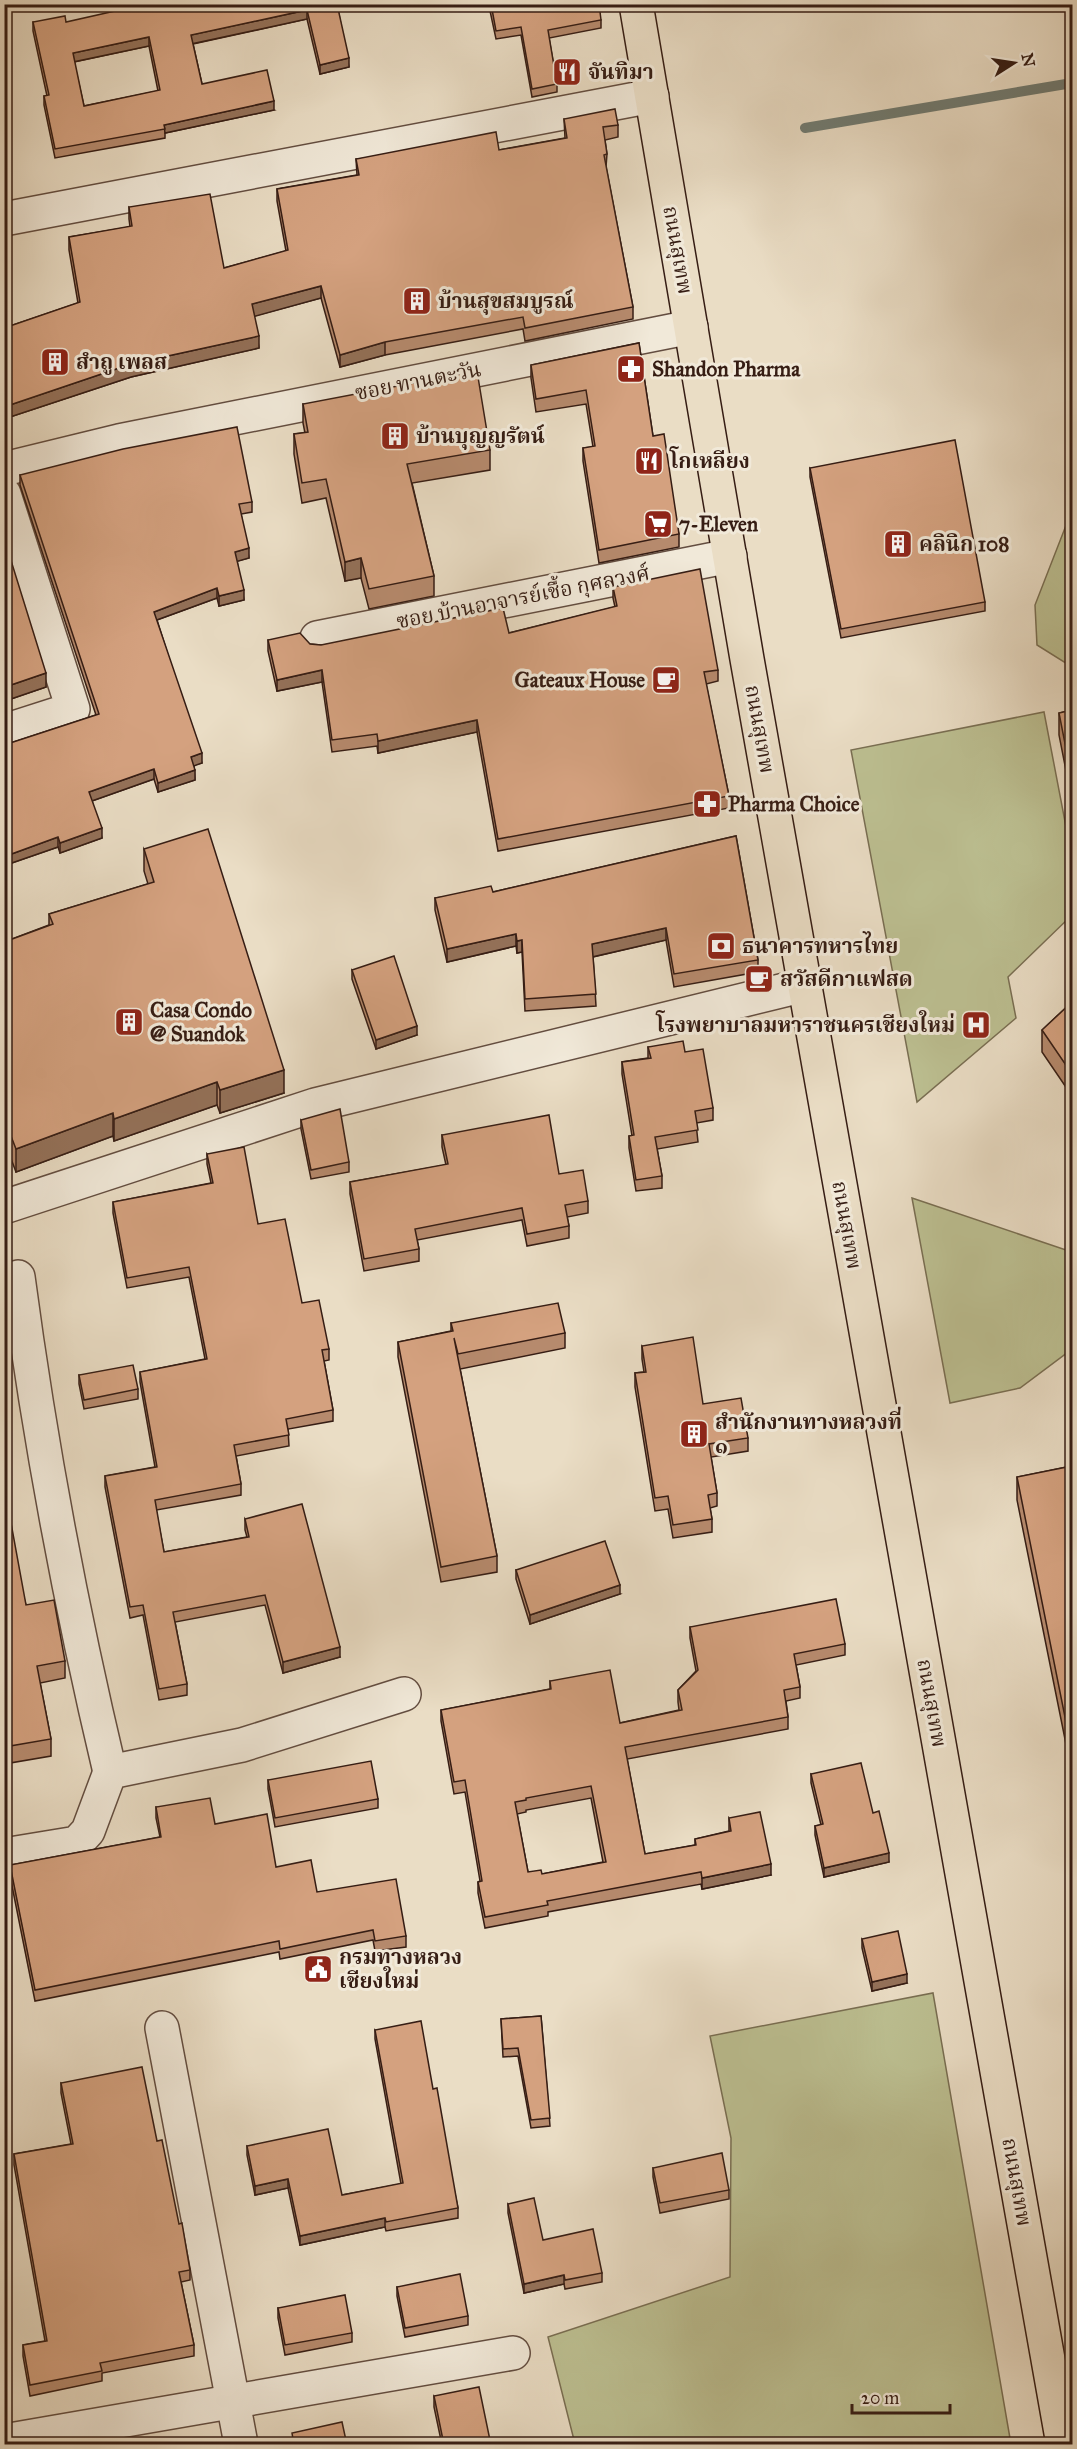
<svg xmlns="http://www.w3.org/2000/svg" width="1077" height="2449" viewBox="0 0 1077 2449" font-family="'IM FELL Great Primer','Noto Serif Thai',serif">
<style>
.green{fill:#bcbf91;stroke:#796e52;stroke-width:1.5}
.lines{fill:none;stroke-linecap:round;stroke-linejoin:round}
.stream{stroke:#717c73;stroke-width:10}
.minor-casing{stroke:#634d40;stroke-width:36}
.major-casing{stroke:#361d14;stroke-width:36}
.minor{stroke:#f1e9d9;stroke-width:33}
.major{stroke:#eaddc5;stroke-width:33}
.wall{fill:#b68a6d;stroke:#361d14;stroke-width:1.5;fill-rule:evenodd}
.shaded-wall{fill:#947159;stroke:#361d14;stroke-width:1.5}
.building{fill:#d4a17f;stroke:#361d14;stroke-width:1.5;fill-rule:evenodd}
.labels{text-anchor:middle;stroke-width:6;stroke-linejoin:round;paint-order:stroke}
.poi-label{font-size:21px;font-weight:bold;fill:#361d14;stroke:#f1e9d9;text-anchor:start}
.street-label{font-size:21px;fill:#361d14;stroke:#f1e9d9}
</style>
<rect width="100%" height="100%" fill="#eaddc5"/>
<filter id="stains"><feTurbulence type="fractalNoise" baseFrequency=".00333" numOctaves="4"/><feColorMatrix values="0 0 0 0 .2 0 0 0 0 .09 0 0 0 0 .02 0 0 0 .5 -.17"/></filter>
<radialGradient id="worn" r=".72"><stop offset=".6" stop-color="#630" stop-opacity="0"/><stop offset="1" stop-color="#630" stop-opacity=".3"/></radialGradient>
<g class="green">
<polygon points="1072,510 1072,667 1037,645 1035,605"/>
<polygon points="1044,712 1072,858 1072,915 1008,977 1016,1018 917,1102 851,750"/>
<polygon points="912,1198 1072,1252 1072,1349 1020,1388 950,1403"/>
<polygon points="933,1993 1011,2444 575,2444 548,2337 730,2277 731,2138 710,2036"/>
</g>
<g class="lines">
<polyline class="stream" points="805,128 1072,83"/>
<g class="minor-casing">
<g id="minor">
<polyline points="4,219 652,96"/>
<polyline points="4,469 119,441 691,327"/>
<polyline points="4,494 73,709 4,731"/>
<polyline points="317,638 730,556"/>
<polyline points="4,1207 315,1105 805,985"/>
<path d="M18 1277C40 1443 71 1608 110 1772"/>
<polyline points="4,1855 77,1843 88,1831 110,1772 242,1745 404,1694"/>
<polyline points="162,2028 241,2444"/>
<polyline points="4,2441 513,2353"/>
</g>
</g>
<g class="major-casing">
<polyline id="major" points="636,4 747,659 1063,2444"/>
</g>
<use href="#minor" class="minor"/>
<use href="#major" class="major"/>
</g>
<g class="wall">
<path d="M337 4 349 67 320 74 307 19 193 44 202 84 274 110 165 133V138L55 158 44 105V96H47L33 31V22H66ZM149 46 158 91 84 106 74 62Z"/>
<polygon points="490,4 601,20 601,28 549,38 557,84 557,92 532,97 521,35 496,39 490,11"/>
<polygon points="564,119 618,125 618,137 605,140 607,154 606,167 633,307 633,319 525,341 523,329 385,355 340,367 321,298 254,316 259,348 131,377 4,419 4,328 78,303 69,250 69,237 130,227 129,219 129,207 224,268 286,251 277,201 277,189 357,175 356,159 499,150 565,138"/>
<polygon points="639,343 653,436 679,534 679,547 599,563 583,461 583,448 593,447 586,404 536,412 531,378 531,365"/>
<polygon points="303,404 490,450 490,470 412,483 434,576 434,596 369,609 361,578 345,581 326,498 302,503 294,454 294,434 305,433 303,423"/>
<polygon points="810,468 985,602 985,611 841,638 810,477"/>
<polygon points="20,475 252,502 252,512 241,514 249,558 237,561 244,600 219,606 217,598 157,620 202,763 194,765 195,780 158,792 154,779 92,801 102,838 60,853 58,847 6,865 4,861 4,745 96,715 20,485"/>
<polygon points="4,538 46,687 8,700 4,689"/>
<polygon points="613,587 718,670 718,681 706,684 729,796 729,808 498,851 477,732 378,753 377,746 332,752 322,682 277,691 268,651 268,640 321,645 509,633 615,607 613,598"/>
<polygon points="1072,710 1072,801 1059,735 1059,713"/>
<polygon points="736,836 758,960 758,972 674,987 666,940 593,957 596,1006 525,1011 522,952 517,953 516,946 447,962 435,910 435,898 493,892"/>
<polygon points="144,849 284,1093 220,1113 217,1105 114,1141 113,1136 16,1172 4,1140 4,942 49,925 49,914 148,884 144,871"/>
<polygon points="352,970 417,1035 376,1049 352,979"/>
<polygon points="1072,1002 1072,1096 1042,1052 1042,1030"/>
<polygon points="648,1047 685,1052 713,1108 713,1120 696,1123 698,1142 657,1149 662,1176 662,1188 636,1191 629,1148 629,1136 632,1136 622,1074 622,1062 648,1058"/>
<polygon points="301,1120 349,1162 349,1172 311,1179 301,1129"/>
<polygon points="442,1135 559,1174 588,1201 588,1213 567,1217 569,1226 569,1238 527,1246 522,1220 417,1240 419,1249 419,1261 364,1271 350,1194 350,1182 446,1165 442,1147"/>
<polygon points="207,1154 258,1224 302,1303 329,1349 329,1360 324,1361 333,1410 333,1421 288,1429 289,1446 236,1456 241,1484 241,1495 156,1510 164,1552 247,1537 245,1530 245,1519 340,1657 283,1673 265,1605 175,1622 187,1684 187,1695 159,1700 143,1615 130,1618 105,1487 105,1476 155,1467 140,1382 140,1372 205,1359 189,1277 127,1288 113,1213 113,1202 211,1183 207,1164"/>
<polygon points="451,1323 565,1333 565,1348 460,1369 497,1556 497,1572 441,1582 398,1357 398,1342 451,1331"/>
<polygon points="642,1346 703,1404 748,1438 748,1451 711,1457 717,1493 717,1506 710,1508 712,1519 712,1532 673,1538 668,1509 655,1511 635,1387 635,1373 644,1372 642,1359"/>
<polygon points="79,1375 138,1389 138,1399 84,1409 79,1384"/>
<polygon points="1072,1466 1072,1774 1017,1500 1017,1477"/>
<polygon points="4,1525 26,1605 65,1661 65,1678 40,1683 51,1739 51,1756 4,1764"/>
<polygon points="516,1570 620,1594 530,1624 516,1579"/>
<path d="M690 1627 845 1644V1655L796 1665 800 1687V1698L786 1701 788 1717V1729L627 1759 645 1854 695 1845V1839L729 1831V1818L771 1875 702 1889 701 1884 548 1912V1916L485 1928 478 1893V1882L480 1881 465 1792 454 1794 441 1721V1710L550 1689V1681L620 1723 679 1710 678 1702V1690L696 1671 690 1638ZM591 1798 603 1862 542 1874 528 1872 517 1814 526 1812V1810Z"/>
<polygon points="811,1774 873,1813 889,1862 824,1877 815,1835 815,1826 821,1825 811,1783"/>
<polygon points="268,1780 378,1799 378,1808 275,1827 268,1789"/>
<polygon points="156,1807 215,1824 276,1867 317,1892 406,1936 406,1947 375,1951 373,1940 280,1959 279,1952 35,2001 10,1876 10,1865 160,1837 156,1818"/>
<polygon points="862,1939 907,1983 872,1991 862,1948"/>
<polygon points="541,2016 550,2126 531,2128 518,2056 503,2057 501,2019"/>
<polygon points="375,2030 433,2089 458,2208 458,2218 386,2231 385,2227 300,2245 288,2188 255,2195 247,2155 247,2146 342,2195 401,2184 375,2039"/>
<polygon points="61,2083 157,2141 190,2270 190,2280 181,2282 194,2345 194,2356 102,2373 102,2381 30,2396 23,2356 23,2345 45,2341 14,2165 14,2154 71,2144 61,2093"/>
<polygon points="653,2168 729,2190 729,2199 660,2213 653,2177"/>
<polygon points="508,2204 543,2240 602,2273 602,2282 565,2289 564,2284 524,2293 508,2213"/>
<polygon points="397,2287 468,2316 468,2325 405,2337 397,2296"/>
<polygon points="278,2308 352,2333 352,2342 285,2355 278,2318"/>
<polygon points="434,2396 491,2445 442,2445 434,2407"/>
</g>
<g class="shaded-wall">
<polygon points="307,10 307,19 191,44 191,35"/>
<polygon points="149,37 149,46 73,62 73,53"/>
<polygon points="349,58 349,67 320,74 320,65"/>
<polygon points="274,101 274,110 165,133 164,125"/>
<polygon points="321,286 321,298 252,317 252,304"/>
<polygon points="259,336 259,348 131,377 4,419 4,407 131,364"/>
<polygon points="385,342 385,355 340,367 340,355"/>
<polygon points="249,548 249,558 235,562 235,552"/>
<polygon points="361,558 361,578 345,581 345,562"/>
<polygon points="217,588 217,598 154,621 154,612"/>
<polygon points="244,590 244,600 219,606 219,596"/>
<polygon points="322,670 322,682 277,691 277,680"/>
<polygon points="46,673 46,687 8,700 8,686"/>
<polygon points="477,720 477,732 378,753 378,741"/>
<polygon points="202,753 202,763 191,767 191,757"/>
<polygon points="154,769 154,779 89,802 89,792"/>
<polygon points="195,770 195,780 158,792 158,783"/>
<polygon points="102,828 102,838 60,853 60,843"/>
<polygon points="58,837 58,847 6,865 6,856"/>
<polygon points="666,928 666,940 592,957 592,944"/>
<polygon points="516,934 516,946 447,962 447,949"/>
<polygon points="522,940 522,952 517,953 517,941"/>
<polygon points="417,1026 417,1035 376,1049 376,1040"/>
<polygon points="284,1070 284,1093 220,1113 220,1090"/>
<polygon points="217,1082 217,1105 114,1141 114,1119"/>
<polygon points="113,1113 113,1136 16,1172 16,1149"/>
<polygon points="620,1585 620,1594 530,1624 530,1615"/>
<polygon points="340,1647 340,1657 283,1673 283,1662"/>
<polygon points="889,1853 889,1862 824,1877 824,1868"/>
<polygon points="771,1864 771,1875 702,1889 702,1878"/>
<polygon points="907,1974 907,1983 872,1991 872,1982"/>
<polygon points="288,2179 288,2188 255,2195 255,2186"/>
<polygon points="385,2218 385,2227 300,2245 300,2236"/>
<polygon points="564,2275 564,2284 524,2293 524,2284"/>
</g>
<g class="building">
<path d="M146 4H337L349 58 320 65 307 10 191 35 202 84 267 70 274 101 164 125 165 129 55 149 44 96 49 95 33 22 65 16 66 22ZM149 37 160 90 84 106 73 53Z"/>
<polygon points="491,4 599,4 601,20 548,30 557,84 532,89 521,27 496,31"/>
<polygon points="615,109 618,125 603,127 607,154 604,155 633,307 525,328 523,317 385,342 340,355 321,286 252,304 259,336 131,364 4,407 4,328 80,302 69,237 132,226 129,207 210,194 224,268 288,250 277,189 359,175 356,159 496,132 499,150 567,138 564,119"/>
<polygon points="639,343 653,436 664,434 679,534 599,550 583,448 595,446 586,390 536,399 531,365"/>
<polygon points="477,371 490,450 407,464 434,576 369,589 361,558 345,562 326,479 302,483 294,434 308,432 303,404"/>
<polygon points="237,427 252,502 239,504 249,548 235,552 244,590 219,596 217,588 154,612 202,753 191,757 195,770 158,783 154,769 89,792 102,828 60,843 58,837 6,856 4,852 4,745 99,714 20,475 123,449"/>
<polygon points="955,440 985,602 841,629 810,468"/>
<polygon points="4,538 46,673 8,686 4,675"/>
<polygon points="700,569 718,670 704,672 729,796 498,839 477,720 378,741 377,734 332,740 322,670 277,680 268,640 300,633 310,644 321,645 503,608 509,633 617,606 613,587"/>
<polygon points="1072,710 1072,779 1059,713"/>
<polygon points="208,829 284,1070 220,1090 217,1082 114,1119 113,1113 16,1149 4,1118 4,942 53,924 49,914 154,882 144,849"/>
<polygon points="736,836 758,960 674,974 666,928 592,944 596,994 525,999 522,940 517,941 516,934 447,949 435,898 491,886 493,892"/>
<polygon points="394,956 417,1026 376,1040 352,970"/>
<polygon points="1072,1002 1072,1074 1042,1030"/>
<polygon points="683,1041 685,1052 703,1049 713,1108 695,1111 698,1130 655,1137 662,1176 636,1180 629,1136 634,1135 622,1062 651,1058 648,1047"/>
<polygon points="340,1109 349,1162 311,1170 301,1120"/>
<polygon points="549,1115 559,1174 583,1170 588,1201 565,1205 569,1226 527,1234 522,1208 415,1229 419,1249 364,1259 350,1182 448,1164 442,1135"/>
<polygon points="244,1147 258,1224 285,1219 302,1303 319,1300 329,1349 322,1350 333,1410 286,1419 289,1435 234,1445 241,1484 155,1500 164,1552 249,1537 245,1519 302,1504 340,1647 283,1662 265,1595 173,1612 187,1684 159,1689 143,1605 130,1607 105,1476 157,1467 140,1372 207,1359 189,1267 127,1278 113,1202 213,1183 207,1154"/>
<polygon points="558,1303 565,1333 458,1354 454,1338 497,1556 441,1567 398,1342 453,1331 451,1323"/>
<polygon points="693,1337 703,1404 741,1398 748,1438 709,1444 717,1493 708,1495 712,1519 673,1525 668,1496 655,1498 635,1373 646,1372 642,1346"/>
<polygon points="133,1365 138,1389 84,1400 79,1375"/>
<polygon points="1072,1466 1072,1752 1017,1477"/>
<polygon points="11,1523 26,1605 54,1600 65,1661 37,1666 51,1739 4,1747 4,1525"/>
<polygon points="605,1541 620,1585 530,1615 516,1570"/>
<path d="M836 1599 845 1644 794 1654 800 1687 784 1690 788 1717 625 1747 645 1854 696 1845 695 1839 731 1831 729 1818 760 1812 771 1864 702 1878 701 1872 547 1901 548 1905 485 1917 478 1882 482 1881 465 1780 454 1782 441 1710 551 1689 550 1681 610 1670 620 1723 682 1710 678 1690 698 1670 690 1627ZM591 1786 606 1862 542 1874 541 1870 528 1872 515 1802 526 1800V1798Z"/>
<polygon points="371,1761 378,1799 275,1818 268,1780"/>
<polygon points="861,1763 873,1813 879,1811 889,1853 824,1868 815,1826 823,1824 811,1774"/>
<polygon points="210,1798 215,1824 267,1814 276,1867 311,1860 317,1892 396,1879 406,1936 375,1941 373,1930 280,1949 279,1941 35,1990 10,1865 161,1837 156,1807"/>
<polygon points="898,1931 907,1974 872,1982 862,1939"/>
<polygon points="541,2016 550,2118 531,2120 518,2048 503,2049 501,2019"/>
<polygon points="421,2021 433,2089 437,2088 458,2208 386,2222 385,2218 300,2236 288,2179 255,2186 247,2146 328,2129 342,2195 403,2183 375,2030"/>
<polygon points="142,2067 157,2141 162,2140 179,2224 182,2223 190,2270 179,2272 194,2345 100,2363 102,2371 30,2385 23,2345 47,2341 14,2154 73,2144 61,2083"/>
<polygon points="722,2153 729,2190 660,2203 653,2168"/>
<polygon points="534,2198 543,2240 593,2229 602,2273 565,2280 564,2275 524,2284 508,2204"/>
<polygon points="460,2274 468,2316 405,2328 397,2287"/>
<polygon points="345,2295 352,2333 285,2345 278,2308"/>
<polygon points="479,2387 491,2445 444,2445 434,2396"/>
<polygon points="342,2422 347,2445 294,2445 292,2433"/>
</g>
<defs>
<g id="restaurant-square" transform="scale(1.5)"><rect x="-9" y="-9" width="18" height="18" rx="4" fill="#8f2418" stroke="#f1e9d9"/><path d="M-5-6h1v4h1v-4h1v4h1v-4h1v5L-1.5 .5V6h-2V.5L-5-1ZM5-6V6H3V1.5H1.5Q1.5-4 5-6Z" fill="#fff"/></g>
<g id="building-square" transform="scale(1.5)"><rect x="-9" y="-9" width="18" height="18" rx="4" fill="#8f2418" stroke="#f1e9d9"/><path d="M-4-6H4V6H1V3H-1V6H-4ZM-2.5-4.3h1.7v1.8h-1.7ZM.8-4.3h1.7v1.8H.8ZM-2.5-1h1.7V.8h-1.7ZM.8-1h1.7V.8H.8Z" fill="#fff"/></g>
<g id="pharmacy-square" transform="scale(1.5)"><rect x="-9" y="-9" width="18" height="18" rx="4" fill="#8f2418" stroke="#f1e9d9"/><path d="M-2-6h4v4h4v4h-4v4h-4v-4h-4v-4h4Z" fill="#fff"/></g>
<g id="supermarket-square" transform="scale(1.5)"><rect x="-9" y="-9" width="18" height="18" rx="4" fill="#8f2418" stroke="#f1e9d9"/><path d="M-6-5.5h2.5l.6 2H6L4.5 2H-2.5L-4.4-4H-6ZM-1.5 3.2a1.3 1.3 0 1 0 .1 0ZM3 3.2a1.3 1.3 0 1 0 .1 0Z" fill="#fff"/></g>
<g id="cafe-square" transform="scale(1.5)"><rect x="-9" y="-9" width="18" height="18" rx="4" fill="#8f2418" stroke="#f1e9d9"/><path d="M-5.5-4.5H6V0H3Q3 3.5 0 3.5H-2.5Q-5.5 3.5-5.5 0ZM3-3.2v2h1.7v-2ZM-6 4.5H4V6H-6Z" fill="#fff"/></g>
<g id="bank-square" transform="scale(1.5)"><rect x="-9" y="-9" width="18" height="18" rx="4" fill="#8f2418" stroke="#f1e9d9"/><path d="M-6-4H6V4H-6ZM0-2.3a2.3 2.3 0 1 0 0 4.6a2.3 2.3 0 1 0 0-4.6Z" fill="#fff"/></g>
<g id="hospital-square" transform="scale(1.5)"><rect x="-9" y="-9" width="18" height="18" rx="4" fill="#8f2418" stroke="#f1e9d9"/><path d="M-5-5h3v3.5h4V-5h3V5h-3V1.5h-4V5h-3Z" fill="#fff"/></g>
<g id="civic-square" transform="scale(1.5)"><rect x="-9" y="-9" width="18" height="18" rx="4" fill="#8f2418" stroke="#f1e9d9"/><path d="M-.6-6.5H3V-4.5H.6V-3L4-1V1h2V6H-6V1h2V-1L-.6-3ZM-1.2 2.5V6h2.4V2.5Z" fill="#fff"/></g>
</defs>
<g fill-rule="evenodd">
<use href="#restaurant-square" x="567" y="72"/>
<use href="#building-square" x="417" y="301"/>
<use href="#building-square" x="55" y="362"/>
<use href="#pharmacy-square" x="631" y="369"/>
<use href="#building-square" x="395" y="436"/>
<use href="#restaurant-square" x="649" y="461"/>
<use href="#supermarket-square" x="658" y="524"/>
<use href="#building-square" x="898" y="544"/>
<use href="#cafe-square" x="666" y="680"/>
<use href="#pharmacy-square" x="707" y="804"/>
<use href="#bank-square" x="721" y="946"/>
<use href="#cafe-square" x="759" y="979"/>
<use href="#building-square" x="129" y="1022"/>
<use href="#hospital-square" x="976" y="1025"/>
<use href="#building-square" x="694" y="1434"/>
<use href="#civic-square" x="318" y="1969"/>
</g>
<g class="labels">
<g class="poi-label">
<text x="588" y="79">จันทิมา</text>
<text x="438" y="308">บ้านสุขสมบูรณ์</text>
<text x="76" y="369">สำถู เพลส</text>
<text x="652" y="376">Shandon Pharma</text>
<text x="416" y="443">บ้านบุญญรัตน์</text>
<text x="670" y="468">โกเหลียง</text>
<text x="679" y="531">7-Eleven</text>
<text x="919" y="551">คลินิก 108</text>
<text x="645" y="687" text-anchor="end">Gateaux House</text>
<text x="728" y="811">Pharma Choice</text>
<text x="742" y="953">ธนาคารทหารไทย</text>
<text x="780" y="986">สวัสดีกาแฟสด</text>
<text x="150" y="1017">Casa Condo<tspan x="150" dy="24">@ Suandok</tspan></text>
<text x="955" y="1032" text-anchor="end">โรงพยาบาลมหาราชนครเชียงใหม่</text>
<text x="715" y="1429">สำนักงานทางหลวงที่<tspan x="715" dy="24">๑</tspan></text>
<text x="339" y="1964">กรมทางหลวง<tspan x="339" dy="24">เชียงใหม่</tspan></text>
</g>
<g class="street-label">
<text transform="translate(678 250) rotate(80)" y="7">ถนนสุเทพ</text>
<text transform="translate(418 381) rotate(-11)" y="7">ซอย ทานตะวัน</text>
<text transform="translate(523 597) rotate(-11)" y="7">ซอย บ้านอาจารย์เชื้อ กุศลวงศ์</text>
<text transform="translate(760 729) rotate(80)" y="7">ถนนสุเทพ</text>
<text transform="translate(847 1225) rotate(80)" y="7">ถนนสุเทพ</text>
<text transform="translate(932 1703) rotate(80)" y="7">ถนนสุเทพ</text>
<text transform="translate(1017 2182) rotate(80)" y="7">ถนนสุเทพ</text>
</g>
</g>
<rect width="1077" height="2449" fill="none" stroke="#eaddc5" stroke-width="24"/>
<rect x="6" y="6" width="1065" height="2437" fill="none" stroke="#361d14" stroke-width="3"/>
<rect x="12" y="12" width="1053" height="2425" fill="none" stroke="#361d14" stroke-width="1.5"/>
<g transform="translate(1014 63) rotate(78)" stroke="#f1e9d9" stroke-width="4.5" paint-order="stroke">
<path d="M0-4.5L10 22L0 15L-10 22Z" fill="#361d14"/>
<text y="-9" font-size="16" font-weight="bold" text-anchor="middle" fill="#361d14">N</text>
</g>
<path d="M852 2404v9h98v-9" fill="none" stroke="#361d14" stroke-width="3"/>
<text x="861" y="2404" font-size="18" fill="#361d14" stroke="#f1e9d9" stroke-width="4.5" paint-order="stroke">20 m</text>
<rect width="100%" height="100%" filter="url(#stains)"/>
<rect width="100%" height="100%" fill="url(#worn)"/>
</svg>
